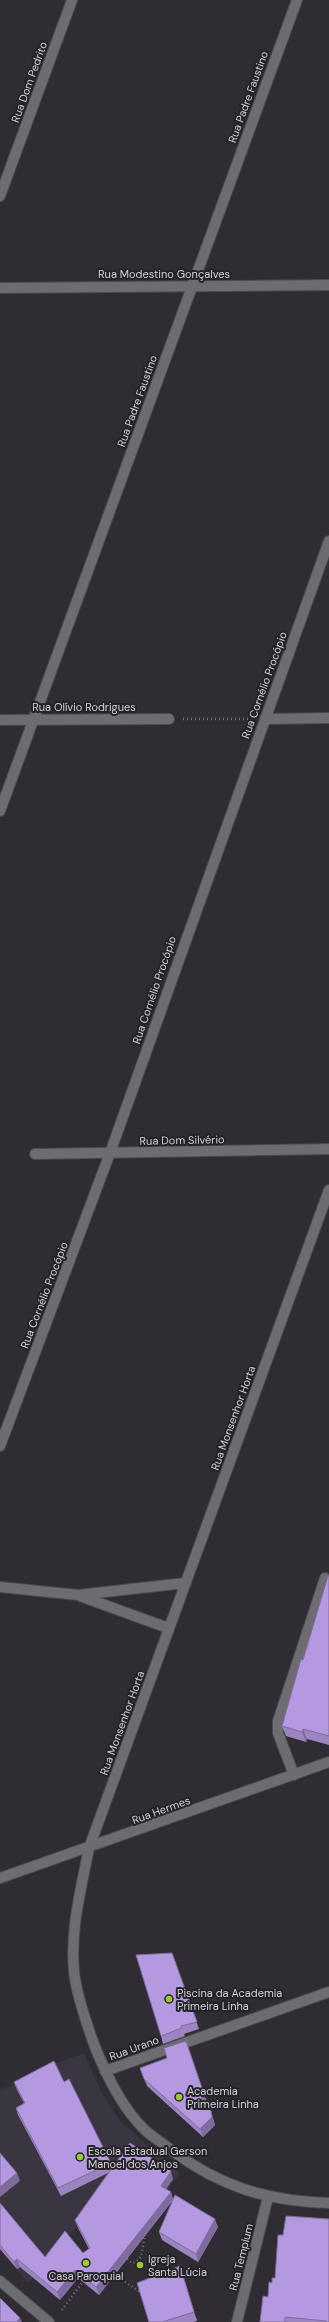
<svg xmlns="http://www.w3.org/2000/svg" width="329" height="2322" viewBox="0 0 329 2322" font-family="'DM Sans',sans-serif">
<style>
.built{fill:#393541}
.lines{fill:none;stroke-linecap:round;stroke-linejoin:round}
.minor-casing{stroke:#4b4a4f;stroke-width:12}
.path{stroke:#757479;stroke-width:2.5;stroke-dasharray:1 3;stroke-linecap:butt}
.minor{stroke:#6e6c73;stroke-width:10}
.wall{fill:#9c84c1}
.shaded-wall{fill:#7f6b9d}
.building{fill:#b599e0;stroke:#7f6b9d}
.poi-dot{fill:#9dca31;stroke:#252329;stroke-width:1.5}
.labels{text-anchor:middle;stroke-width:4;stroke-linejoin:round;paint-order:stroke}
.street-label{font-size:11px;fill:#d2d1d5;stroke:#252329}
.poi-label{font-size:11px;fill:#d2d1d5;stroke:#252329;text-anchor:start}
</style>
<rect width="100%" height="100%" fill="#2f2d33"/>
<polygon class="built" points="84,2054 104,2097 121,2122 180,2173 127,2246 85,2217 28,2283 0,2249 0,2089 21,2083 56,2063"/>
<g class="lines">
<g class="minor-casing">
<g id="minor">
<polyline points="0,196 72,0"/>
<polyline points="0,288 329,285"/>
<polyline points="265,719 329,718"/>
<polyline points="0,720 169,719"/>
<polyline points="0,811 297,0"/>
<polyline points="35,1154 329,1149"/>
<path d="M329 1190 89 1848C81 1889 70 1930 74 1971 76 1994 87 2025 95 2047 107 2076 122 2108 145 2130 152 2137 163 2143 171 2150 221 2187 267 2201 329 2203"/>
<polyline points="0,1446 110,1153 329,541"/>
<polyline points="0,1587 78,1595 185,1583"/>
<polyline points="80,1596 168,1628"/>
<polyline points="294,1775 278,1733 278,1721 325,1578"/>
<polyline points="0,1878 329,1762"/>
<polyline points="105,2071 329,1992"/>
<polyline points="0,2281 49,2322"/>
<polyline points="237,2322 268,2197"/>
</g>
</g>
<g class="path">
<polyline points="183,719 250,719"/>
<polyline points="127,2259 132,2263 136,2262 141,2257 145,2235"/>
<polyline points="115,2275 140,2292"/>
<polyline points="62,2310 84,2280"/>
<polyline points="196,2319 199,2322"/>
</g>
<use href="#minor" class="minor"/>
</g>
<g class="wall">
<polygon points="329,1576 329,1745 307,1739 306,1742 286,1736 282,1726"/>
<polygon points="172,1953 199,2029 184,2034 185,2036 163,2044 161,2036"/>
<polygon points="144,2079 207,2102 205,2105 213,2119 215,2125 203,2137 147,2086"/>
<polygon points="14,2082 64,2082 111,2163 113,2167 173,2179 166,2189 171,2192 173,2199 218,2227 198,2262 162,2240 159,2232 173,2200 99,2295 78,2278 60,2300 20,2267 17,2269 0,2249 0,2203 45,2257 83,2253 89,2249 78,2228 75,2220 108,2173 61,2196 18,2115 16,2108 24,2103 17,2090"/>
<polygon points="283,2235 329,2322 260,2322 272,2283 275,2278"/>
<polygon points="180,2266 197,2321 193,2322 149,2322"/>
</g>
<g class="shaded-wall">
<polygon points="303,1729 307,1739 306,1742 302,1732"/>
<polygon points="186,2041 207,2102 202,2108 200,2100"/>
<polygon points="211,2111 215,2125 203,2137 200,2129"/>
<polygon points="171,2171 173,2179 163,2193 161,2186"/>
<polygon points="17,2173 20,2181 0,2197 0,2187"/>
<polygon points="171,2192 173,2199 99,2295 96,2287"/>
<polygon points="215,2219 218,2227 198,2262 196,2254"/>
<polygon points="17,2259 20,2267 17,2269 14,2262"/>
<polygon points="180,2266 183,2275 197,2321 194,2312"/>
<polygon points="75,2270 78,2278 60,2300 57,2292"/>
<polygon points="20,2318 22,2322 17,2322 17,2321"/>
</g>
<g class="building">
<polygon points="328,1576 329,1576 329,1736 303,1729 302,1732 282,1726 301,1659 303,1660"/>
<polygon points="172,1953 197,2022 181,2026 182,2028 161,2036 136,1955"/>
<polygon points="186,2041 204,2094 200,2100 211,2111 212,2117 200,2129 144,2079 140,2068 167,2058 164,2048"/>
<polygon points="54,2061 64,2082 69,2079 111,2163 58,2188 16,2108 25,2103 14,2082"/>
<polygon points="130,2143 171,2171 161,2186 171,2192 96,2287 75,2270 57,2292 17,2259 14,2262 0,2245 0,2203 45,2257 65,2231 83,2253 90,2248 75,2220"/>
<polygon points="0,2153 17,2173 0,2187"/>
<polygon points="175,2195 215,2219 196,2254 159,2232"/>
<polygon points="286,2216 329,2219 329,2322 326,2322 326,2321 285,2317 285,2322 260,2322 263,2296 268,2297 269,2282 272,2283 272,2278 275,2278 278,2235 283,2235"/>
<polygon points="180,2266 194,2312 162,2322 149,2322 137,2283"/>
<polygon points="0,2298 20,2318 17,2321 18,2322 0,2322"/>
</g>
<g class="poi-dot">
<circle cx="169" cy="1999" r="4"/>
<circle cx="179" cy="2097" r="4"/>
<circle cx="80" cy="2157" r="4"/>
<circle cx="86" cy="2263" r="4"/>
<circle cx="140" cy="2265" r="4"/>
</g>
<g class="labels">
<g class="street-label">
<text transform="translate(29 82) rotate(-70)" y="4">Rua Dom Pedrito</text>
<text transform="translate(248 97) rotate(-70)" y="4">Rua Padre Faustino</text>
<text x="164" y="278">Rua Modestino Gonçalves</text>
<text transform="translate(137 401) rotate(-70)" y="4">Rua Padre Faustino</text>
<text transform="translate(264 685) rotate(-70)" y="4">Rua Cornélio Procópio</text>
<text x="84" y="711">Rua Olívio Rodrigues</text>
<text transform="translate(154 990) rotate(-71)" y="4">Rua Cornélio Procópio</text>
<text transform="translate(182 1140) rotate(-1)" y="4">Rua Dom Silvério</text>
<text transform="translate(44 1295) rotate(-69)" y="4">Rua Cornélio Procópio</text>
<text transform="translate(233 1418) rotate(-70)" y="4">Rua Monsenhor Horta</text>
<text transform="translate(122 1723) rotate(-70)" y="4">Rua Monsenhor Horta</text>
<text transform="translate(161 1810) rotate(-20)" y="4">Rua Hermes</text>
<text transform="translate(134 2048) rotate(-20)" y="4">Rua Urano</text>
<text transform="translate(241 2257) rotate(-76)" y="4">Rua Templum</text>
</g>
<g class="poi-label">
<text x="177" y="1997">Piscina da Academia<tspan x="177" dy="13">Primeira Linha</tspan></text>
<text x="187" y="2095">Academia<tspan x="187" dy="13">Primeira Linha</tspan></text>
<text x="88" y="2155">Escola Estadual Gerson<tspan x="88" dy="13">Manoel dos Anjos</tspan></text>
<text x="148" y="2263">Igreja<tspan x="148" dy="13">Santa Lúcia</tspan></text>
<text x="86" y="2280" text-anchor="middle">Casa Paroquial</text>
</g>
</g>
</svg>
